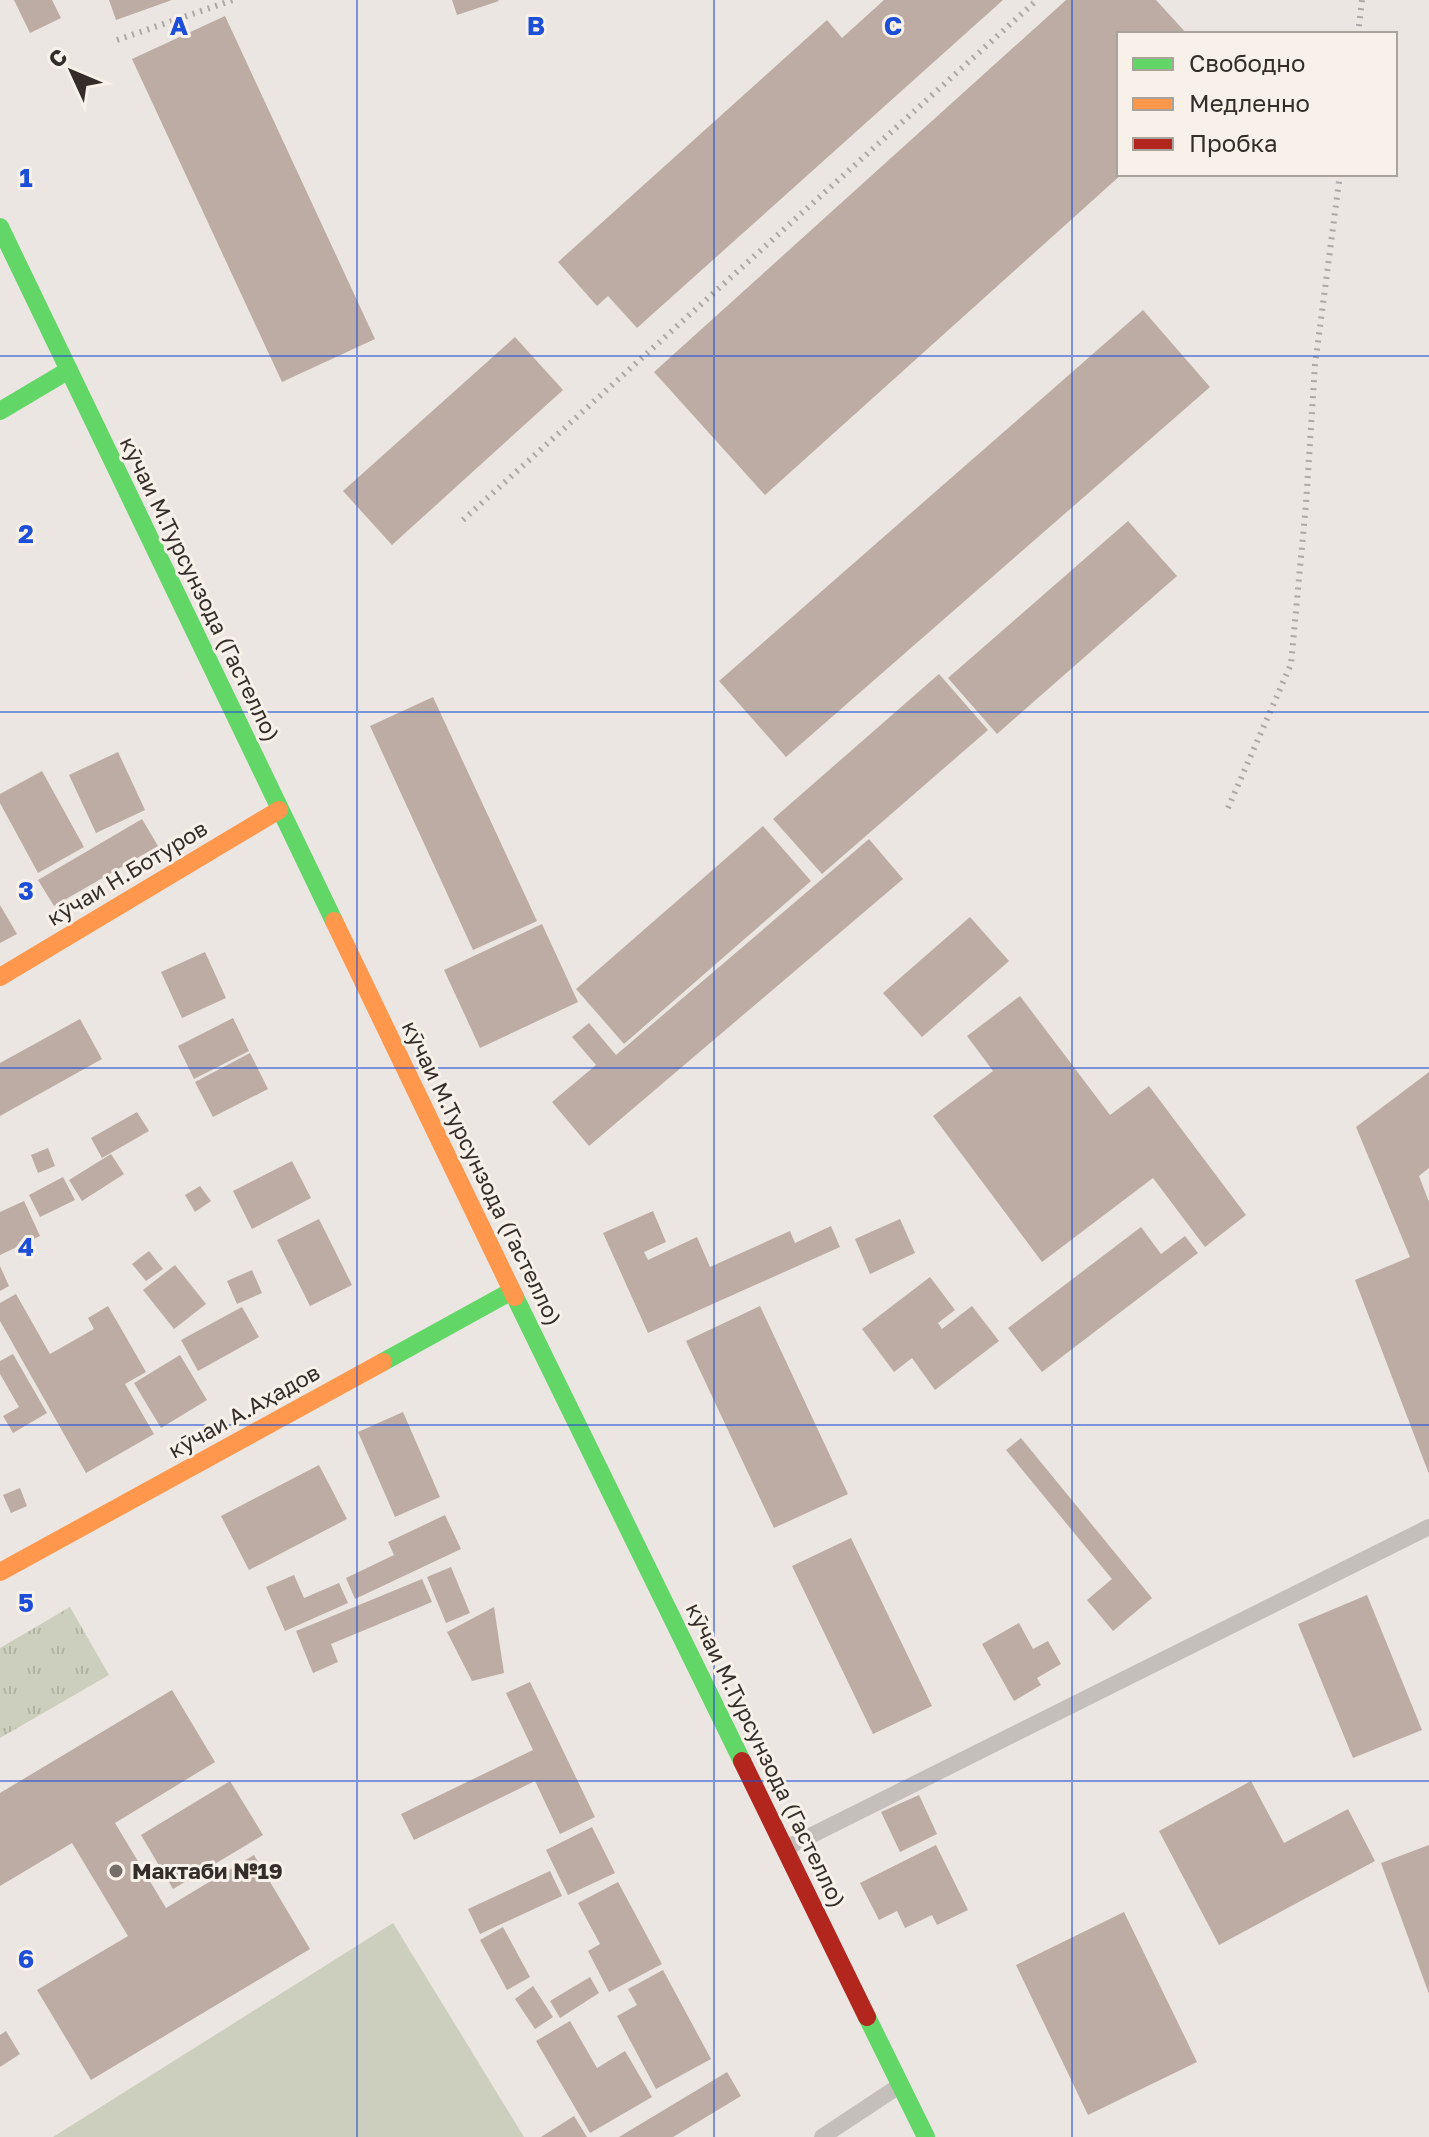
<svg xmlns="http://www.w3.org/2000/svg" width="1429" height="2137" viewBox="0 0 1429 2137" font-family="'Golos Text',sans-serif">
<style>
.grass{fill:url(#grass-tufts)}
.green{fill:#cccfbd}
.building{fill:#bdaca4}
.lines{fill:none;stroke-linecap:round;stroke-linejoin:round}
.lane{stroke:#c4bfbb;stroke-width:16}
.fast{stroke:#63d668;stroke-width:18}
.slow{stroke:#ff974d;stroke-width:18}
.jam{stroke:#b3261e;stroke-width:18}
.rail{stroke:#aca8a5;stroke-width:6;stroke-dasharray:2 6;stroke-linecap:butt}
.grid{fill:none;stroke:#1d4ed8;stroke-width:2;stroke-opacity:0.55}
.poi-dot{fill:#756e69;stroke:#f8f1e9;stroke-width:3}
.labels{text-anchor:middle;stroke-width:6;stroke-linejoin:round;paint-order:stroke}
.street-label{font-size:22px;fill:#352d29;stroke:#f8f1e9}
.poi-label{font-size:22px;font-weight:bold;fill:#352d29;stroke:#f8f1e9;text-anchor:start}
.grid-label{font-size:26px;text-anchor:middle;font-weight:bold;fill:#1d4ed8;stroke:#f8f1e9;stroke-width:6;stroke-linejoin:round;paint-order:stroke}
</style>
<defs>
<pattern id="grass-tufts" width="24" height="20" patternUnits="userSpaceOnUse" patternTransform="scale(2)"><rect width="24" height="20" fill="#cccfbd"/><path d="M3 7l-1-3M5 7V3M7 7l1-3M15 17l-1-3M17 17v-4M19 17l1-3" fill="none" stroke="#b0b2a2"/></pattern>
</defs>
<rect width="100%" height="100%" fill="#ebe6e1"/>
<polygon class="grass" points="70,1607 109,1675 0,1738 0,1648"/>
<polygon class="green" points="393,1923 524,2137 53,2137"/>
<g class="building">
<polygon points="14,0 52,0 61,18 30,33"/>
<polygon points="109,0 172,0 116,20"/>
<polygon points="452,0 498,0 499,1 457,15"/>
<polygon points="884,0 1003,0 637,328 608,296 597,306 558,262 827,20 842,38"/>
<polygon points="1066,0 1156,0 1187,34 1119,34 1119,174 1122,174 765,495 654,372"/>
<polygon points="225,16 375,339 282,382 132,59"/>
<polygon points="1143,310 1210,387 786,757 719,681"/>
<polygon points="515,337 563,390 392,545 343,491"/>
<polygon points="1128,521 1177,576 997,734 948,678"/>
<polygon points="939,674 988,730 822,874 773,819"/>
<polygon points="433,697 537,921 473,950 370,726"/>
<polygon points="118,752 145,810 96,833 69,775"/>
<polygon points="42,771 84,847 38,873 0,803 0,794"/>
<polygon points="142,819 158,846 54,906 38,880"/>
<polygon points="763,826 811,881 624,1044 576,989"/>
<polygon points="869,839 903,879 589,1146 552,1102 596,1065 572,1037 589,1023 616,1055"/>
<polygon points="0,905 17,934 0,943"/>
<polygon points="970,917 1009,961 922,1037 883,993"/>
<polygon points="542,924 578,1002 480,1048 444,970"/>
<polygon points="205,952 226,998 182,1018 161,972"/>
<polygon points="1020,996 1110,1115 1149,1086 1246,1215 1205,1247 1153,1178 1042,1262 933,1116 993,1071 967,1036"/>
<polygon points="233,1018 249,1051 194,1079 178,1046"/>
<polygon points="80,1019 102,1059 0,1116 0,1063"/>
<polygon points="250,1053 268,1089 213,1117 195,1082"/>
<polygon points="1429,1072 1429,1168 1419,1176 1429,1202 1429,1474 1355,1280 1410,1257 1356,1127"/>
<polygon points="137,1112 149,1131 102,1158 91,1138"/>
<polygon points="48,1148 55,1166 38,1173 31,1155"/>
<polygon points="111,1154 124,1174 82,1201 69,1180"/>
<polygon points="292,1161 311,1198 252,1229 233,1191"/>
<polygon points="63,1177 75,1200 40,1217 29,1195"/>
<polygon points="200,1186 211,1201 195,1212 185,1195"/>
<polygon points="24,1201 40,1236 0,1255 0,1212"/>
<polygon points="653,1211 666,1242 644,1252 648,1260 697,1237 710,1267 790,1231 795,1243 831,1226 840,1247 648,1333 603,1233"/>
<polygon points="319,1219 352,1285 310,1306 277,1240"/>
<polygon points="900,1219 915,1253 870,1274 855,1239"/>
<polygon points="1141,1227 1161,1254 1185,1236 1198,1253 1042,1372 1008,1328"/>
<polygon points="149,1251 163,1269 146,1281 132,1264"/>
<polygon points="175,1265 206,1304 174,1329 143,1290"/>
<polygon points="0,1266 9,1286 0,1291"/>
<polygon points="252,1270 262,1293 237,1304 227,1281"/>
<polygon points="930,1277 955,1310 938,1323 942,1329 972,1306 999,1341 935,1390 912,1358 894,1372 862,1329"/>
<polygon points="16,1294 50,1354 94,1329 88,1318 108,1306 146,1372 125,1384 154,1434 86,1473 0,1321 0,1303"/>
<polygon points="760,1306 848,1494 774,1528 686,1341"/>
<polygon points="242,1307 259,1337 198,1371 181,1340"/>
<polygon points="13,1354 47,1413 13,1433 3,1416 19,1407 0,1374 0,1361"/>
<polygon points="180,1355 207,1400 161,1428 134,1383"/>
<polygon points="403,1412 440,1497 395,1517 358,1432"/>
<polygon points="1021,1438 1152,1598 1113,1631 1087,1600 1112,1579 1006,1450"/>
<polygon points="319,1465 347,1519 249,1570 221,1516"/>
<polygon points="20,1488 27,1506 11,1513 3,1495"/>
<polygon points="445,1515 461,1549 355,1599 346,1578 394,1555 388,1542"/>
<polygon points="851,1538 932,1706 873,1734 792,1566"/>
<polygon points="451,1567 470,1613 446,1623 427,1577"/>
<polygon points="294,1575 304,1598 339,1583 348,1603 285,1631 266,1587"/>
<polygon points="422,1579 432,1602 331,1644 338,1662 313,1673 296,1631"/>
<polygon points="1367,1595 1422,1730 1353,1758 1298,1624"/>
<polygon points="494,1607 504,1673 472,1681 447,1632"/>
<polygon points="1019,1623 1033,1649 1048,1641 1061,1664 1037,1678 1041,1685 1014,1701 982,1644"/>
<polygon points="530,1682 595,1817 560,1834 535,1781 414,1840 401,1814 533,1750 506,1693"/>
<polygon points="172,1690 215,1762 115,1823 166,1908 254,1855 310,1949 91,2080 37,1990 128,1936 72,1843 0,1886 0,1793"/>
<polygon points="230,1781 263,1835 173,1889 141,1835"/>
<polygon points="1251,1781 1284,1843 1348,1809 1375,1861 1219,1945 1159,1831"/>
<polygon points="919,1795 937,1834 900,1852 881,1812"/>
<polygon points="592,1827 615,1873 568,1895 546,1850"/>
<polygon points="936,1845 968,1910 937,1925 932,1915 905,1928 897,1911 879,1920 860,1883"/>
<polygon points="1429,1845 1429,1994 1381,1863"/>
<polygon points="550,1871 562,1896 480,1934 468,1909"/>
<polygon points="618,1882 662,1964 609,1992 588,1951 600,1944 578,1903"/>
<polygon points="1124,1912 1197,2062 1088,2115 1016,1965"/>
<polygon points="503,1927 530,1977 507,1990 480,1940"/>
<polygon points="663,1970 711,2059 656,2089 617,2016 637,2005 628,1989"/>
<polygon points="590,1977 599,1993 560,2018 550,2001"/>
<polygon points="533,1986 553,2017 535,2029 515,1999"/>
<polygon points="570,2021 597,2068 625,2051 652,2097 590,2133 536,2041"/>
<polygon points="6,2031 20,2054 0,2067 0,2035"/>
<polygon points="727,2072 741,2096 673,2137 619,2137"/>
<polygon points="574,2116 587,2137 541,2137"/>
</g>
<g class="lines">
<g class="lane">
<polyline points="786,1848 1429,1527"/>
<polyline points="822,2137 899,2086"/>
</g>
<g class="fast">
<polyline points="0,227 334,921"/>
<polyline points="0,411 69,370"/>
<polyline points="515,1297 742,1761"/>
<polyline points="383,1362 512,1291"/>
<polyline points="867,2017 926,2137"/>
</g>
<g class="slow">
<polyline points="334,921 515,1297"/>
<polyline points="0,977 279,810"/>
<polyline points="0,1572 383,1362"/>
</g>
<polyline class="jam" points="742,1761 867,2017"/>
<g class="rail">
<polyline points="1358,34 1362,0"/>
<polyline points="117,40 233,0"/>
<polyline points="463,520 1037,0"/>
<polyline points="1228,808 1291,664 1306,504 1315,365 1340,174"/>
</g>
</g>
<path class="grid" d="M357 0V2137M714 0V2137M1072 0V2137M0 356H1429M0 712H1429M0 1068H1429M0 1425H1429M0 1781H1429"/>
<circle class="poi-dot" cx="116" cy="1871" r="8"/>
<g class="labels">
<g class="street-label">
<text transform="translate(200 589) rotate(64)" y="8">кӯчаи М.Турсунзода (Гастелло)</text>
<text transform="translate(127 873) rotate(-31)" y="8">кӯчаи Н.Ботуров</text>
<text transform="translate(482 1173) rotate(64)" y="8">кӯчаи М.Турсунзода (Гастелло)</text>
<text transform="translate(244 1411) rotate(-29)" y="8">кӯчаи А.Аҳадов</text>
<text transform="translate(766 1755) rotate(64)" y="8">кӯчаи М.Турсунзода (Гастелло)</text>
</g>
<g class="poi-label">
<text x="132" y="1879">Мактаби №19</text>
</g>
</g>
<g class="grid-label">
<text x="179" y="35">A</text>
<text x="536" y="35">B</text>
<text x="893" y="35">C</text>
<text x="26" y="187">1</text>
<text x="26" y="543">2</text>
<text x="26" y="900">3</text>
<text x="26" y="1256">4</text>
<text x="26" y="1612">5</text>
<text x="26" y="1968">6</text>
</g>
<rect x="1117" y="32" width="280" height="144" fill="#f8f1e9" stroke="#aaa39c" stroke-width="2"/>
<rect x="1133" y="58" width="40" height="12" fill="#63d668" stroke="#aaa39c" stroke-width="2"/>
<text x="1189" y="72" font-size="24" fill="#352d29">Свободно</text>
<rect x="1133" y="98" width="40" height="12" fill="#ff974d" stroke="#aaa39c" stroke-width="2"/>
<text x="1189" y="112" font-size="24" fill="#352d29">Медленно</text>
<rect x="1133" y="138" width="40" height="12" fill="#b3261e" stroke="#aaa39c" stroke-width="2"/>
<text x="1189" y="152" font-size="24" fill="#352d29">Пробка</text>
<g transform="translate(72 72) rotate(314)" stroke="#f8f1e9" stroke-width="6" paint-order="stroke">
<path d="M0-6L14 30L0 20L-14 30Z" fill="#352d29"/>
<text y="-12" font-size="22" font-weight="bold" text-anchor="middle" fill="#352d29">С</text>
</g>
</svg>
